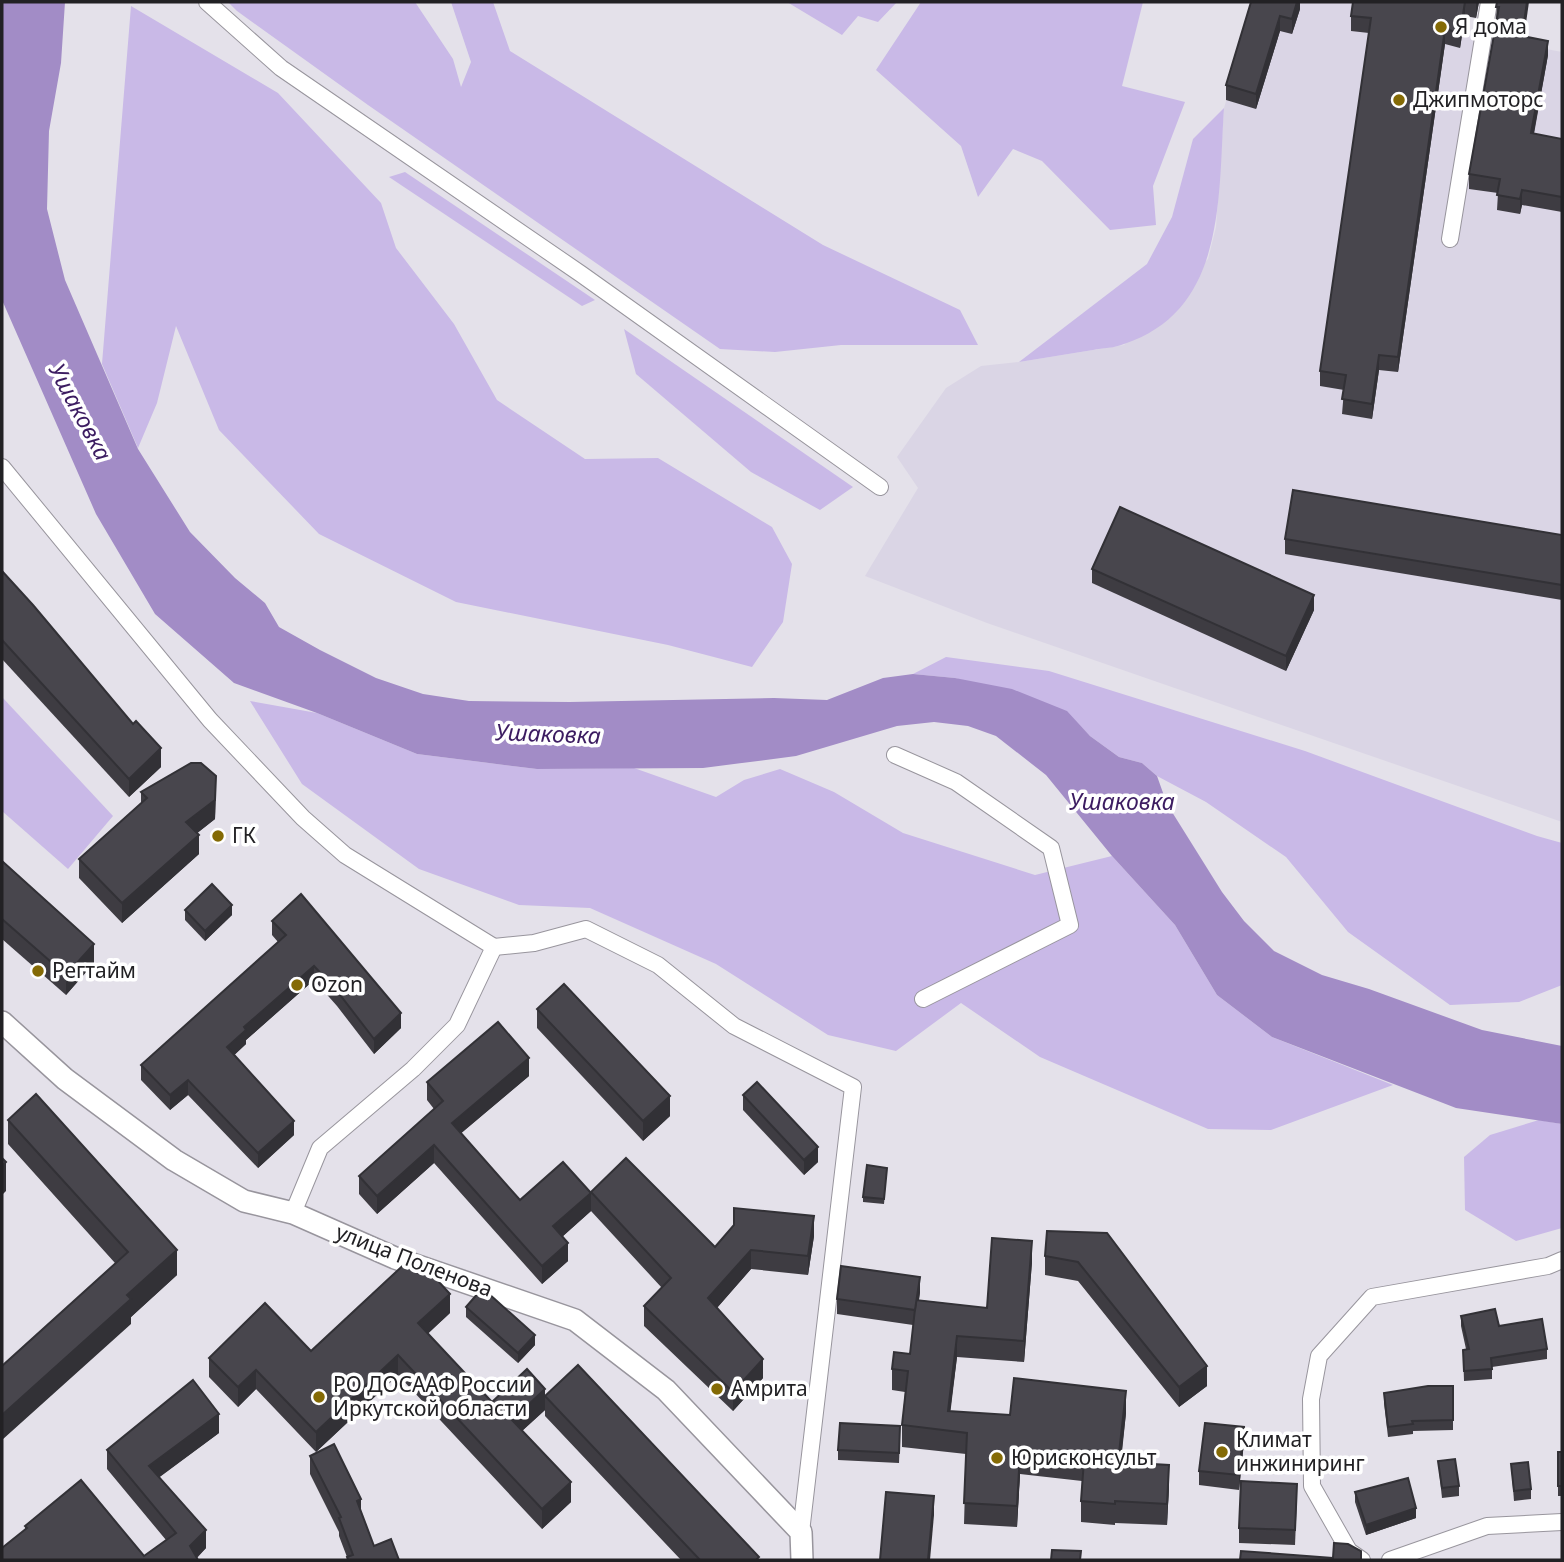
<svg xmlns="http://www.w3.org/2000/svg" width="1564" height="1562" viewBox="0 0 1564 1562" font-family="'Noto Sans',sans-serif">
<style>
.built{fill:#dad5e5}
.green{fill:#c9b9e7}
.water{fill:#a28cc6}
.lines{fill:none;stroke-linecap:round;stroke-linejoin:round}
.minor-casing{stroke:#98959d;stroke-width:18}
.tertiary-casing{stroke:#98959d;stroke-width:24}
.minor{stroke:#fff;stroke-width:16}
.tertiary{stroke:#fff;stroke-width:21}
.wall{fill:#3e3c42}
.shaded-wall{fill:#323136}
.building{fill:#48464d;stroke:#323136;stroke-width:2}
.poi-dot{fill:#846a05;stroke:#fff;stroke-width:2.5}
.labels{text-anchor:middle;stroke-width:7;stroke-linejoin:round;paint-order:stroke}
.poi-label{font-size:21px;fill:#222124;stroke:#fff;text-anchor:start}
.street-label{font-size:21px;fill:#222124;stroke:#fff}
.water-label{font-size:23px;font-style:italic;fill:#3c1c61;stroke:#fff}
</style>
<rect width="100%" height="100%" fill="#e4e1ea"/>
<polygon class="built" points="1255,2 1467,2 1463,33 1562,52 1562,822 987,623 865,576 918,488 897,457 946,388 981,366 1019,362 1124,345 1208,259 1216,227 1224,108"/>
<g class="green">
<polygon points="228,2 415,2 453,59 461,87 471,62 451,2 493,2 510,51 823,245 960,310 978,345 841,345 775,352 720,349 368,105 237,11"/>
<polygon points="787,2 897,2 878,22 858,16 842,35"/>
<polygon points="921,2 1143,2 1122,86 1185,102 1153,186 1156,225 1110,230 1042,161 1013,149 978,197 961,146 876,70"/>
<polygon points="131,6 278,93 381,203 396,248 454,324 497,400 585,459 658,458 772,527 792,564 783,622 752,667 668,645 456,602 319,534 219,430 176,326 157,403 138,448 102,364"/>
<path d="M1224 108C1218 196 1227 310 1124 344 1115 348 1103 348 1093 350 1068 354 1044 358 1019 362L1147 264 1172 217 1193 139Z"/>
<polygon points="405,172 595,300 582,306 389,177"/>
<polygon points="624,329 853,487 820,510 751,472 636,374"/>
<polygon points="946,657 1049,671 1305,751 1537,836 1562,843 1562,985 1519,1002 1450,1005 1348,932 1286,857 1206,802 1157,776 1142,763 1119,757 1090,736 1066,711 955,678 913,674"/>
<polygon points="2,697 113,816 68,869 2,811"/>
<polygon points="250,701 317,713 417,754 537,769 634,768 716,797 744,780 780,769 834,792 903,833 1035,875 1112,856 1175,925 1217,995 1272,1037 1393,1085 1271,1130 1208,1129 1040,1057 961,1003 896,1051 828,1035 716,964 590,908 519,905 419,869 302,784"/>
<polygon points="1539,1120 1562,1124 1562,1228 1516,1241 1465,1210 1464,1157 1490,1135"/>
</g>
<polygon class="water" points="2,2 65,2 61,63 49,131 47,209 65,280 138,449 190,532 235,578 265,603 279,627 320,650 376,678 423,694 469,701 570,702 774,698 827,700 883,678 913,674 955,678 1012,689 1067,711 1090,736 1119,757 1142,763 1157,776 1167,804 1222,892 1244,921 1274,951 1322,975 1369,989 1482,1030 1562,1046 1562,1124 1456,1108 1272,1037 1217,995 1175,925 1112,856 1046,775 996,736 968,726 934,722 897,726 796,756 703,768 537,769 417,754 317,713 234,683 155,614 96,514 2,300"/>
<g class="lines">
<g class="minor-casing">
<g id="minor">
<polyline points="207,2 281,68 581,274 880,487"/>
<polyline points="1450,239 1489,2"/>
<polyline points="2,467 210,720 303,818 345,855 494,947 457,1025 413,1069 320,1148 293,1213"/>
<polyline points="895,755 956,782 1051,848 1070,925 923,999"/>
<polyline points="494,947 534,943 586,929 658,965 734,1026 853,1087 801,1532"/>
<polyline points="1362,1560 1349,1551 1312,1486 1311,1399 1319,1356 1372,1297 1548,1266 1562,1260"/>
<polyline points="1390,1560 1487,1526 1562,1522"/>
</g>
</g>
<g class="tertiary-casing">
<polyline id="tertiary" points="2,1022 65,1079 174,1160 244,1201 293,1213 395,1258 575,1320 666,1390 801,1532 802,1560"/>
</g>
<use href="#minor" class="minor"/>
<use href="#tertiary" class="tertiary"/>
</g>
<g class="wall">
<polygon points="1251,2 1300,2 1300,9 1292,34 1280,31 1256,109 1226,100 1226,85"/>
<polygon points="1353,2 1479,2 1476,18 1465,16 1460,48 1445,44 1398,372 1379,370 1372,419 1342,414 1344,390 1320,386 1320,371 1369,33 1351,31 1351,16"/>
<polygon points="1497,2 1524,36 1548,55 1534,134 1562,139 1562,212 1522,205 1520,214 1497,210 1498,193 1469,189 1469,174 1496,21"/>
<polygon points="1562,535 1562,600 1285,554 1285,539"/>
<polygon points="1092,569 1314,610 1286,671 1092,583"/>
<polygon points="2,571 161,767 129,797 2,659"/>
<polygon points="141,792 216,796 215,819 197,833 199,854 122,923 79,878 79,859 141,803"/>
<polygon points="2,861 94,963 66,995 2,939"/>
<polygon points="185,910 232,915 205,941 185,920"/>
<polygon points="272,921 401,1028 374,1054 337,1006 314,980 246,1040 246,1044 234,1055 294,1135 258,1168 188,1095 170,1110 141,1080 141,1065 278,942 272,935"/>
<polygon points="537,1009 670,1116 643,1141 537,1028"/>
<polygon points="529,1076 461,1133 520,1200 591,1193 591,1192 715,1247 814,1236 808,1275 751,1269 717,1308 763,1378 733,1411 644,1326 644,1306 662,1288 591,1211 563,1236 568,1261 542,1284 434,1163 377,1214 359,1194 359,1176 434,1109 427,1100 427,1082"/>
<polygon points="743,1095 818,1162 804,1175 743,1110"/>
<polygon points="8,1120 177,1275 131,1317 131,1324 115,1263 8,1144"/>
<polygon points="887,1168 884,1204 863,1202 863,1197"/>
<polygon points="1047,1231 1207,1386 1179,1407 1078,1281 1045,1275 1045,1256"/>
<polygon points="1032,1262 1024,1362 957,1357 950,1411 1010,1415 1126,1413 1121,1462 1169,1486 1167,1525 1115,1523 1115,1525 1081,1522 1081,1501 1082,1481 1020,1474 1017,1527 964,1524 966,1454 902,1447 902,1425 905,1392 892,1390 892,1369 910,1354 913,1325 837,1314 837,1299 920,1292 919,1300 987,1308"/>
<polygon points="466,1307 535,1345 518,1363 466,1317"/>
<polygon points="450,1313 427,1334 492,1402 545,1395 759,1560 681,1560 545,1416 545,1410 522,1431 571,1502 542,1529 398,1375 316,1452 256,1389 238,1407 209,1377 209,1358 311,1351"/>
<polygon points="1461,1316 1499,1326 1547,1349 1547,1359 1492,1367 1492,1379 1464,1381 1463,1350 1466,1349 1461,1326"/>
<polygon points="1453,1386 1453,1430 1413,1431 1413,1434 1388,1437 1384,1403 1384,1393"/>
<polygon points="219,1433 159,1477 206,1548 197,1558 2,1560 25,1529 25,1526 144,1556 166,1540 107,1469 107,1450"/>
<polygon points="900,1436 899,1463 838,1460 838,1450"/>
<polygon points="1244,1442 1239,1490 1199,1485 1199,1471"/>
<rect x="1558" y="1452" width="4" height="44"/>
<polygon points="310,1456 361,1512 374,1546 399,1560 347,1560 347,1557 339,1536 339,1532 310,1474"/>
<polygon points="1438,1461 1459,1486 1459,1496 1442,1498"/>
<polygon points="1511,1464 1531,1489 1531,1499 1514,1501"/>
<polygon points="1355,1492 1416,1518 1366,1535 1355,1502"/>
<polygon points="1297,1498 1295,1545 1239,1543 1239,1528"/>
</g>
<g class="shaded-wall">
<polygon points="1297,2 1300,2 1300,9 1292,34 1292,19"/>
<polygon points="1465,2 1465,16 1460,48 1460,33"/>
<polygon points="1476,2 1479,2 1476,18"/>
<polygon points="1527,2 1529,2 1522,51 1522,36"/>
<polygon points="1280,16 1280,31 1256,109 1256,94"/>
<polygon points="1445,29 1445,44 1398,372 1398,357"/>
<polygon points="1548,41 1548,55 1531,148 1531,133"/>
<polygon points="1522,190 1522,205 1520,214 1520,199"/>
<polygon points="1379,355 1379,370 1372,419 1372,404"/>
<polygon points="1314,595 1314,610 1286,671 1286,656"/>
<polygon points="161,748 161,767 129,797 129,779"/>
<polygon points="216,776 215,819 186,842 186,822"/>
<polygon points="199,835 199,854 122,923 122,903"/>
<polygon points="232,905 232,915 205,941 205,931"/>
<polygon points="94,944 94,963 66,995 66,975"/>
<polygon points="314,966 314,980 246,1040 246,1044 227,1062 227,1047 244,1027"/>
<polygon points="401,1013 401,1028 374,1054 374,1039"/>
<polygon points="529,1058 529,1076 452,1141 452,1123"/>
<polygon points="188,1080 188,1095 170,1110 170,1095"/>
<polygon points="670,1096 670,1116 643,1141 643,1121"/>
<polygon points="294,1121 294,1135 258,1168 258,1153"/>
<polygon points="434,1145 434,1163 377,1214 377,1196"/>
<polygon points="818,1147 818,1162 804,1175 804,1160"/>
<polygon points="6,1162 6,1191 2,1195 2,1166"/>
<polygon points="591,1193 591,1211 553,1245 553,1226"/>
<polygon points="814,1216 814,1236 808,1275 808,1256"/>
<polygon points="1032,1241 1032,1262 1024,1362 1024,1341"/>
<polygon points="568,1243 568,1261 542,1284 542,1266"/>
<polygon points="177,1250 177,1275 131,1317 131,1324 2,1440 2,1415 127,1295"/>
<polygon points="751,1250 751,1269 708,1318 708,1298"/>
<polygon points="920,1277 920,1292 915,1325 915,1310"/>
<polygon points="450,1294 450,1313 418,1343 418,1323"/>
<polygon points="535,1335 535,1345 518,1363 518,1353"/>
<polygon points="957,1336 957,1357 948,1432 948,1411"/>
<polygon points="398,1355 398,1375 316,1452 316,1432"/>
<polygon points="763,1359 763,1378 733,1411 733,1392"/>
<polygon points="1207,1366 1207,1386 1179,1407 1179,1387"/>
<polygon points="256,1370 256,1389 238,1407 238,1387"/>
<polygon points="545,1389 545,1410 512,1440 512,1420"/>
<polygon points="1126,1391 1126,1413 1118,1483 1118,1462"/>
<polygon points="219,1414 219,1433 149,1485 149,1466"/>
<polygon points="1244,1427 1244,1442 1239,1490 1239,1475"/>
<polygon points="1020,1453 1020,1474 1017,1527 1017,1506"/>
<polygon points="1169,1465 1169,1486 1167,1525 1167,1504"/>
<polygon points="571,1482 571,1502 542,1529 542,1509"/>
<polygon points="934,1496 934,1515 930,1560 928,1560"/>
<polygon points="361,1499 361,1517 357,1501"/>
<polygon points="1416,1508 1416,1518 1366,1535 1366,1525"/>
<polygon points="206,1530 206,1548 194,1560 190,1546"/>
</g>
<g class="building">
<polygon points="1251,2 1297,2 1292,19 1280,16 1256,94 1226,85"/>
<polygon points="1353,2 1465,2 1460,33 1445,29 1398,357 1379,355 1372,404 1342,399 1346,375 1320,371 1371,18 1351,16"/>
<polygon points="1497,2 1527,2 1522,36 1548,41 1531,133 1562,139 1562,197 1522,190 1520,199 1497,195 1500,179 1469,174 1499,7 1496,7"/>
<polygon points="1293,490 1562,535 1562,585 1285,539"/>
<polygon points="1120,507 1314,595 1286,656 1092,569"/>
<polygon points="2,571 33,605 133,724 136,721 161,748 129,779 2,640"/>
<polygon points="191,763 201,763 216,776 215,800 186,822 199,835 122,903 79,859 147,798 141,792"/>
<polygon points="2,861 94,944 66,975 2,919"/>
<polygon points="212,884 232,905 205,931 185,910"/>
<polygon points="301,894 401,1013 374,1039 337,991 314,966 244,1027 246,1030 227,1047 294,1121 258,1153 188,1080 170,1095 141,1065 286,935 272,921"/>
<polygon points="564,984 670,1096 643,1121 537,1009"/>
<polygon points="498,1022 529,1058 452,1123 520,1200 563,1162 591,1193 553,1226 568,1243 542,1266 434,1145 377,1196 359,1176 443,1101 427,1082"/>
<polygon points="757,1082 818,1147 804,1160 743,1095"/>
<polygon points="36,1094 177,1250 127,1295 131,1299 2,1415 2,1366 128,1252 8,1120"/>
<polygon points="2,1158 6,1162 2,1166"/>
<polygon points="626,1158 715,1247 734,1225 734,1208 814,1216 808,1256 751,1250 708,1298 763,1359 733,1392 644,1306 671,1278 591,1192"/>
<polygon points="867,1165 887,1168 884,1199 863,1197"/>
<polygon points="1047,1231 1107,1233 1207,1366 1179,1387 1078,1262 1045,1256"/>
<polygon points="992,1238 1032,1241 1024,1341 957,1336 948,1411 1010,1415 1014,1378 1126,1391 1118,1462 1169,1465 1167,1504 1115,1501 1115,1504 1081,1501 1084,1460 1020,1453 1017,1506 964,1503 967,1433 902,1425 908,1371 892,1369 894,1352 910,1354 916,1300 987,1308"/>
<polygon points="411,1258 419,1260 450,1294 418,1323 492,1402 527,1369 545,1389 512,1420 571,1482 542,1509 398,1355 316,1432 256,1370 238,1387 209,1358 265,1303 311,1351"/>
<polygon points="841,1266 920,1277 915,1310 837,1299"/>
<polygon points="480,1291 489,1294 535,1335 518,1353 466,1307"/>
<polygon points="1495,1309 1499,1326 1542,1319 1547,1349 1491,1358 1492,1369 1464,1371 1463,1350 1469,1349 1461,1316"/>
<polygon points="578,1365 759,1557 756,1560 700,1560 545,1396"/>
<polygon points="193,1380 219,1414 149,1466 206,1530 190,1546 198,1560 2,1560 2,1548 27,1528 25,1526 81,1480 144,1556 176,1533 107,1450"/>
<polygon points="1428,1386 1453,1386 1453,1420 1412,1421 1413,1424 1388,1427 1384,1393"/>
<polygon points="840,1423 900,1426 899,1453 838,1450"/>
<polygon points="1205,1423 1244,1427 1239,1475 1199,1471"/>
<polygon points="334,1444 361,1499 357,1501 374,1546 391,1539 399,1560 348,1560 347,1557 353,1555 339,1518 341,1517 310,1456"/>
<rect x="1558" y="1452" width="4" height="34"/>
<polygon points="1455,1459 1459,1486 1442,1488 1438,1461"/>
<polygon points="1528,1462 1531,1489 1514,1491 1511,1464"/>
<polygon points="1408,1478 1416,1508 1366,1525 1355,1492"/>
<polygon points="1241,1481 1297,1484 1295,1530 1239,1528"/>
<polygon points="886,1492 934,1496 928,1560 880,1560"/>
<polygon points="1334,1543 1348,1544 1361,1551 1361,1560 1240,1560 1241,1551 1333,1558"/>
<polygon points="1052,1550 1081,1551 1080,1560 1051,1560"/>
</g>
<g class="poi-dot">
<circle cx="1441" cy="27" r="7"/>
<circle cx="1399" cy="100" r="7"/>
<circle cx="218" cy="836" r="7"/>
<circle cx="38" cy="971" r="7"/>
<circle cx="297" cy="985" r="7"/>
<circle cx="717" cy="1389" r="7"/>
<circle cx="319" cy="1397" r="7"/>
<circle cx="1222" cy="1452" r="7"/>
<circle cx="997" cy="1458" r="7"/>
</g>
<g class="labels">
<g class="poi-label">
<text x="1455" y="34">Я дома</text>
<text x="1413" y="107">Джипмоторс</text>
<text x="232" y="843">ГК</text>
<text x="52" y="978">Регтайм</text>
<text x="311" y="992">Ozon</text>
<text x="333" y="1392">РО ДОСААФ России<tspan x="333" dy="24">Иркутской области</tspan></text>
<text x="731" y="1396">Амрита</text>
<text x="1236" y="1447">Климат<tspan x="1236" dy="24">инжиниринг</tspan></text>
<text x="1011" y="1465">Юрисконсульт</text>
</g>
<g class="street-label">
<text transform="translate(414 1261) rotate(21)" y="7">улица Поленова</text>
</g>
<g class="water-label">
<text transform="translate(80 412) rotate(62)" y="8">Ушаковка</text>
<text transform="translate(548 734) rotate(2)" y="8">Ушаковка</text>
<text x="1122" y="810">Ушаковка</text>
</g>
</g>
<rect width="1564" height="1562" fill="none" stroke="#222124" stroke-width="7"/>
</svg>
